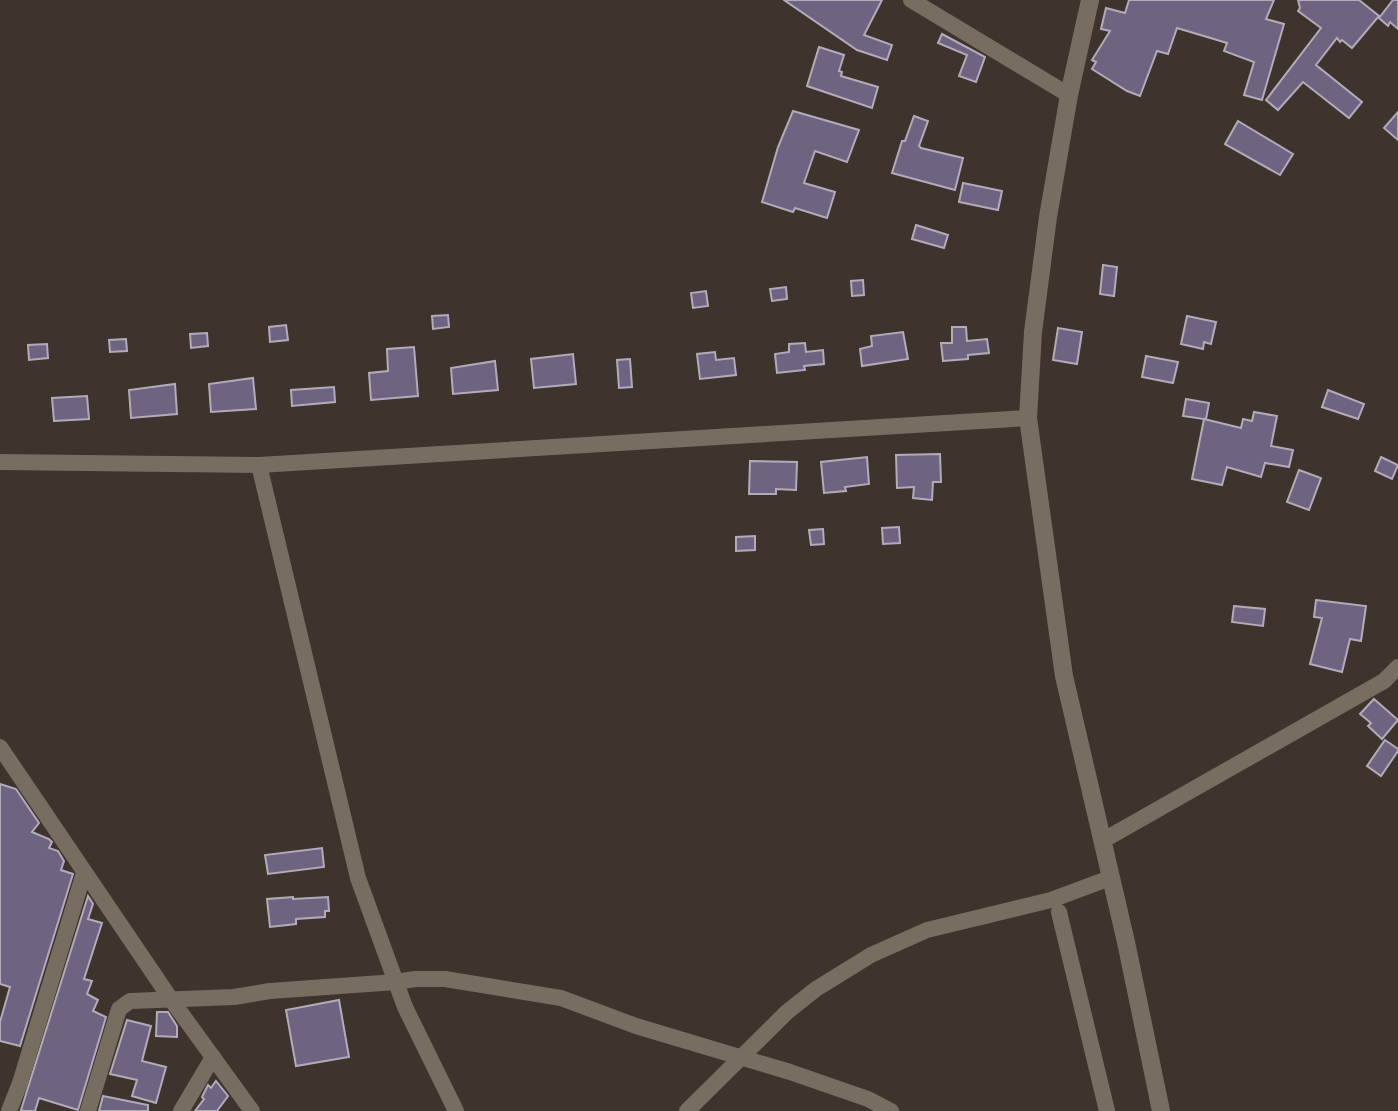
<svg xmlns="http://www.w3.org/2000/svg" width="1398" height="1111" viewBox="0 0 1398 1111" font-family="'PT Sans',sans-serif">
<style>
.building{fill:#6f6382;stroke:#b1acb9;stroke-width:2}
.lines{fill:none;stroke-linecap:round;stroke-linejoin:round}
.minor{stroke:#786d61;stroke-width:16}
.tertiary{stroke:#786d61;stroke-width:18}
</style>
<rect width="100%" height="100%" fill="#3f332e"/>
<g class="building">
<polygon points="784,0 882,0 864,35 892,45 887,60 857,50"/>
<polygon points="1129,0 1274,0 1266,19 1284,24 1262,100 1244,95 1254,62 1224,51 1227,43 1177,28 1168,54 1157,51 1140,96 1127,91 1092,69 1096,62 1092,60 1110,31 1101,29 1106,8 1125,13"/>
<polygon points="1298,0 1359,0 1379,16 1352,48 1342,40 1340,42 1337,38 1316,65 1362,102 1349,118 1303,82 1278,110 1266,100 1321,28 1298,11 1300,8"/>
<polygon points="1393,0 1398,0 1398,29 1390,22 1388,26 1379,18"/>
<polygon points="942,34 985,57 976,82 959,76 967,55 938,43"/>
<polygon points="819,47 844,55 839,71 842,72 841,76 878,87 872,108 807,86"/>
<polygon points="793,111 859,130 847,162 815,151 804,183 835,192 827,218 795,208 793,212 762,202 778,147"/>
<polygon points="1398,112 1398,140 1384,128"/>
<polygon points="914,116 928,121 919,146 921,148 963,158 955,190 892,173 902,141 905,141"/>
<polygon points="1238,121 1293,154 1280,175 1225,144"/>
<polygon points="963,183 1002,191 998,210 959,202"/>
<polygon points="916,225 948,235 944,248 912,239"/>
<polygon points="1103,265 1117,267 1114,296 1100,294"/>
<polygon points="863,280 864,295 852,296 851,281"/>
<polygon points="786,287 787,299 772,301 770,289"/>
<polygon points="706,291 708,306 693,308 691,293"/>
<polygon points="448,315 449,327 433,329 432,316"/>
<polygon points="1187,316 1216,322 1211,344 1204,342 1203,349 1181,344"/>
<polygon points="286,325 288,340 270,342 269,327"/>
<polygon points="952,327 966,327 967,341 987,339 989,353 968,355 968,359 943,361 941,343 952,343"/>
<polygon points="1058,328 1082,332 1077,364 1053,360"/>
<polygon points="903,332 908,359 862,366 860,349 872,346 871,336"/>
<polygon points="207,333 208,346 191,348 190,334"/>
<polygon points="126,339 127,351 110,352 109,340"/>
<polygon points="805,343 806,352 823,350 824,364 804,366 805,370 777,373 775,354 789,352 789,344"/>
<polygon points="47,344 48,358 29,360 28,345"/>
<polygon points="414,347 418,396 371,400 369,373 388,371 387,349"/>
<polygon points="715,352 716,360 734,358 736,375 700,379 697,354"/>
<polygon points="573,354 576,384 534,388 531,359"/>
<polygon points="1146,356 1178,362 1173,383 1142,377"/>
<polygon points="630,359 632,387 619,388 617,360"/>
<polygon points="495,361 498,390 453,394 451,368"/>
<polygon points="253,378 256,409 211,412 209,384"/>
<polygon points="175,384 177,414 131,418 129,390"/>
<polygon points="334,387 335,402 292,406 291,390"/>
<polygon points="1328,390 1364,404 1358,419 1322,407"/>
<polygon points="87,396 89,419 54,421 52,398"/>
<polygon points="1186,399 1209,403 1206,419 1204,419 1241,428 1243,419 1252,421 1254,412 1277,416 1271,446 1293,450 1289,467 1265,463 1261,477 1227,467 1222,485 1192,479 1204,419 1183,416"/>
<polygon points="940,454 941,482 933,482 932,500 913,498 914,487 897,488 896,455"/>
<polygon points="867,457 869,484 845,487 846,491 824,493 821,462"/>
<polygon points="1381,457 1398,465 1392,479 1375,471"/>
<polygon points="750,461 797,462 796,490 776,489 776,494 749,494"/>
<polygon points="1299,470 1321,478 1309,510 1287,502"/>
<polygon points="899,527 900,543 883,544 882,528"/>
<polygon points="823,529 824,544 811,545 809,530"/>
<polygon points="755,536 755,550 736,551 736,537"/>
<polygon points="1316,600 1366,606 1361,641 1350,639 1342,672 1310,664 1322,618 1314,617"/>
<polygon points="1234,606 1265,609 1263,626 1232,622"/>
<polygon points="1374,699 1398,720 1382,739 1368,726 1371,723 1360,714"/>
<polygon points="1385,740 1398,749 1398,751 1381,776 1367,766"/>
<polygon points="0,784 16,789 39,823 32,832 49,839 52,842 49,848 58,851 64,861 61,870 73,874 20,1046 0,1041 0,1022 10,987 0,984"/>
<polygon points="322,848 324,867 268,874 265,855"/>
<polygon points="88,896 93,904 88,919 102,923 84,979 92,981 87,994 98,1000 93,1011 106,1017 78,1110 39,1098 35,1111 24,1111 21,1110"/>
<polygon points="293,897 293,899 328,897 329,911 325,911 325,917 296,919 296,924 270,927 267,899"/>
<polygon points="339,1000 349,1057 296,1066 286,1010"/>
<polygon points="157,1012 168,1012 177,1026 177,1037 156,1036"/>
<polygon points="127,1020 151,1026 142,1061 166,1067 156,1103 132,1096 137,1080 110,1074"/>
<polygon points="216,1081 228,1096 217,1111 195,1111 204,1099 202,1097 208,1085 211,1088"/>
<polygon points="103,1096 148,1105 148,1111 99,1111"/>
</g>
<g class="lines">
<g class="minor">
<polyline points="911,0 1069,95"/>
<polyline points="0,462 259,465 1028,418"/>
<polyline points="259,465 358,878 405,1007 456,1111"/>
<polyline points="0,747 170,998 252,1111"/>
<polyline points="1102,841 1384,681 1398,667"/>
<polyline points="1059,912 1107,1111"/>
<polyline points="9,1111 20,1083 84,873"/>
<polyline points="88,1111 119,1009 130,1001 234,997 270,991 396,982 415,979 445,979 561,998 636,1026 790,1072 868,1099 891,1111"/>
<polyline points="181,1111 213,1057"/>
<polyline points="687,1111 787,1012 816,989 871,955 927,930 1051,900 1110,878"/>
</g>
<polyline class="tertiary" points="1090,0 1069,95 1048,217 1033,332 1028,418 1064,676 1126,942 1161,1111"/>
</g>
</svg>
